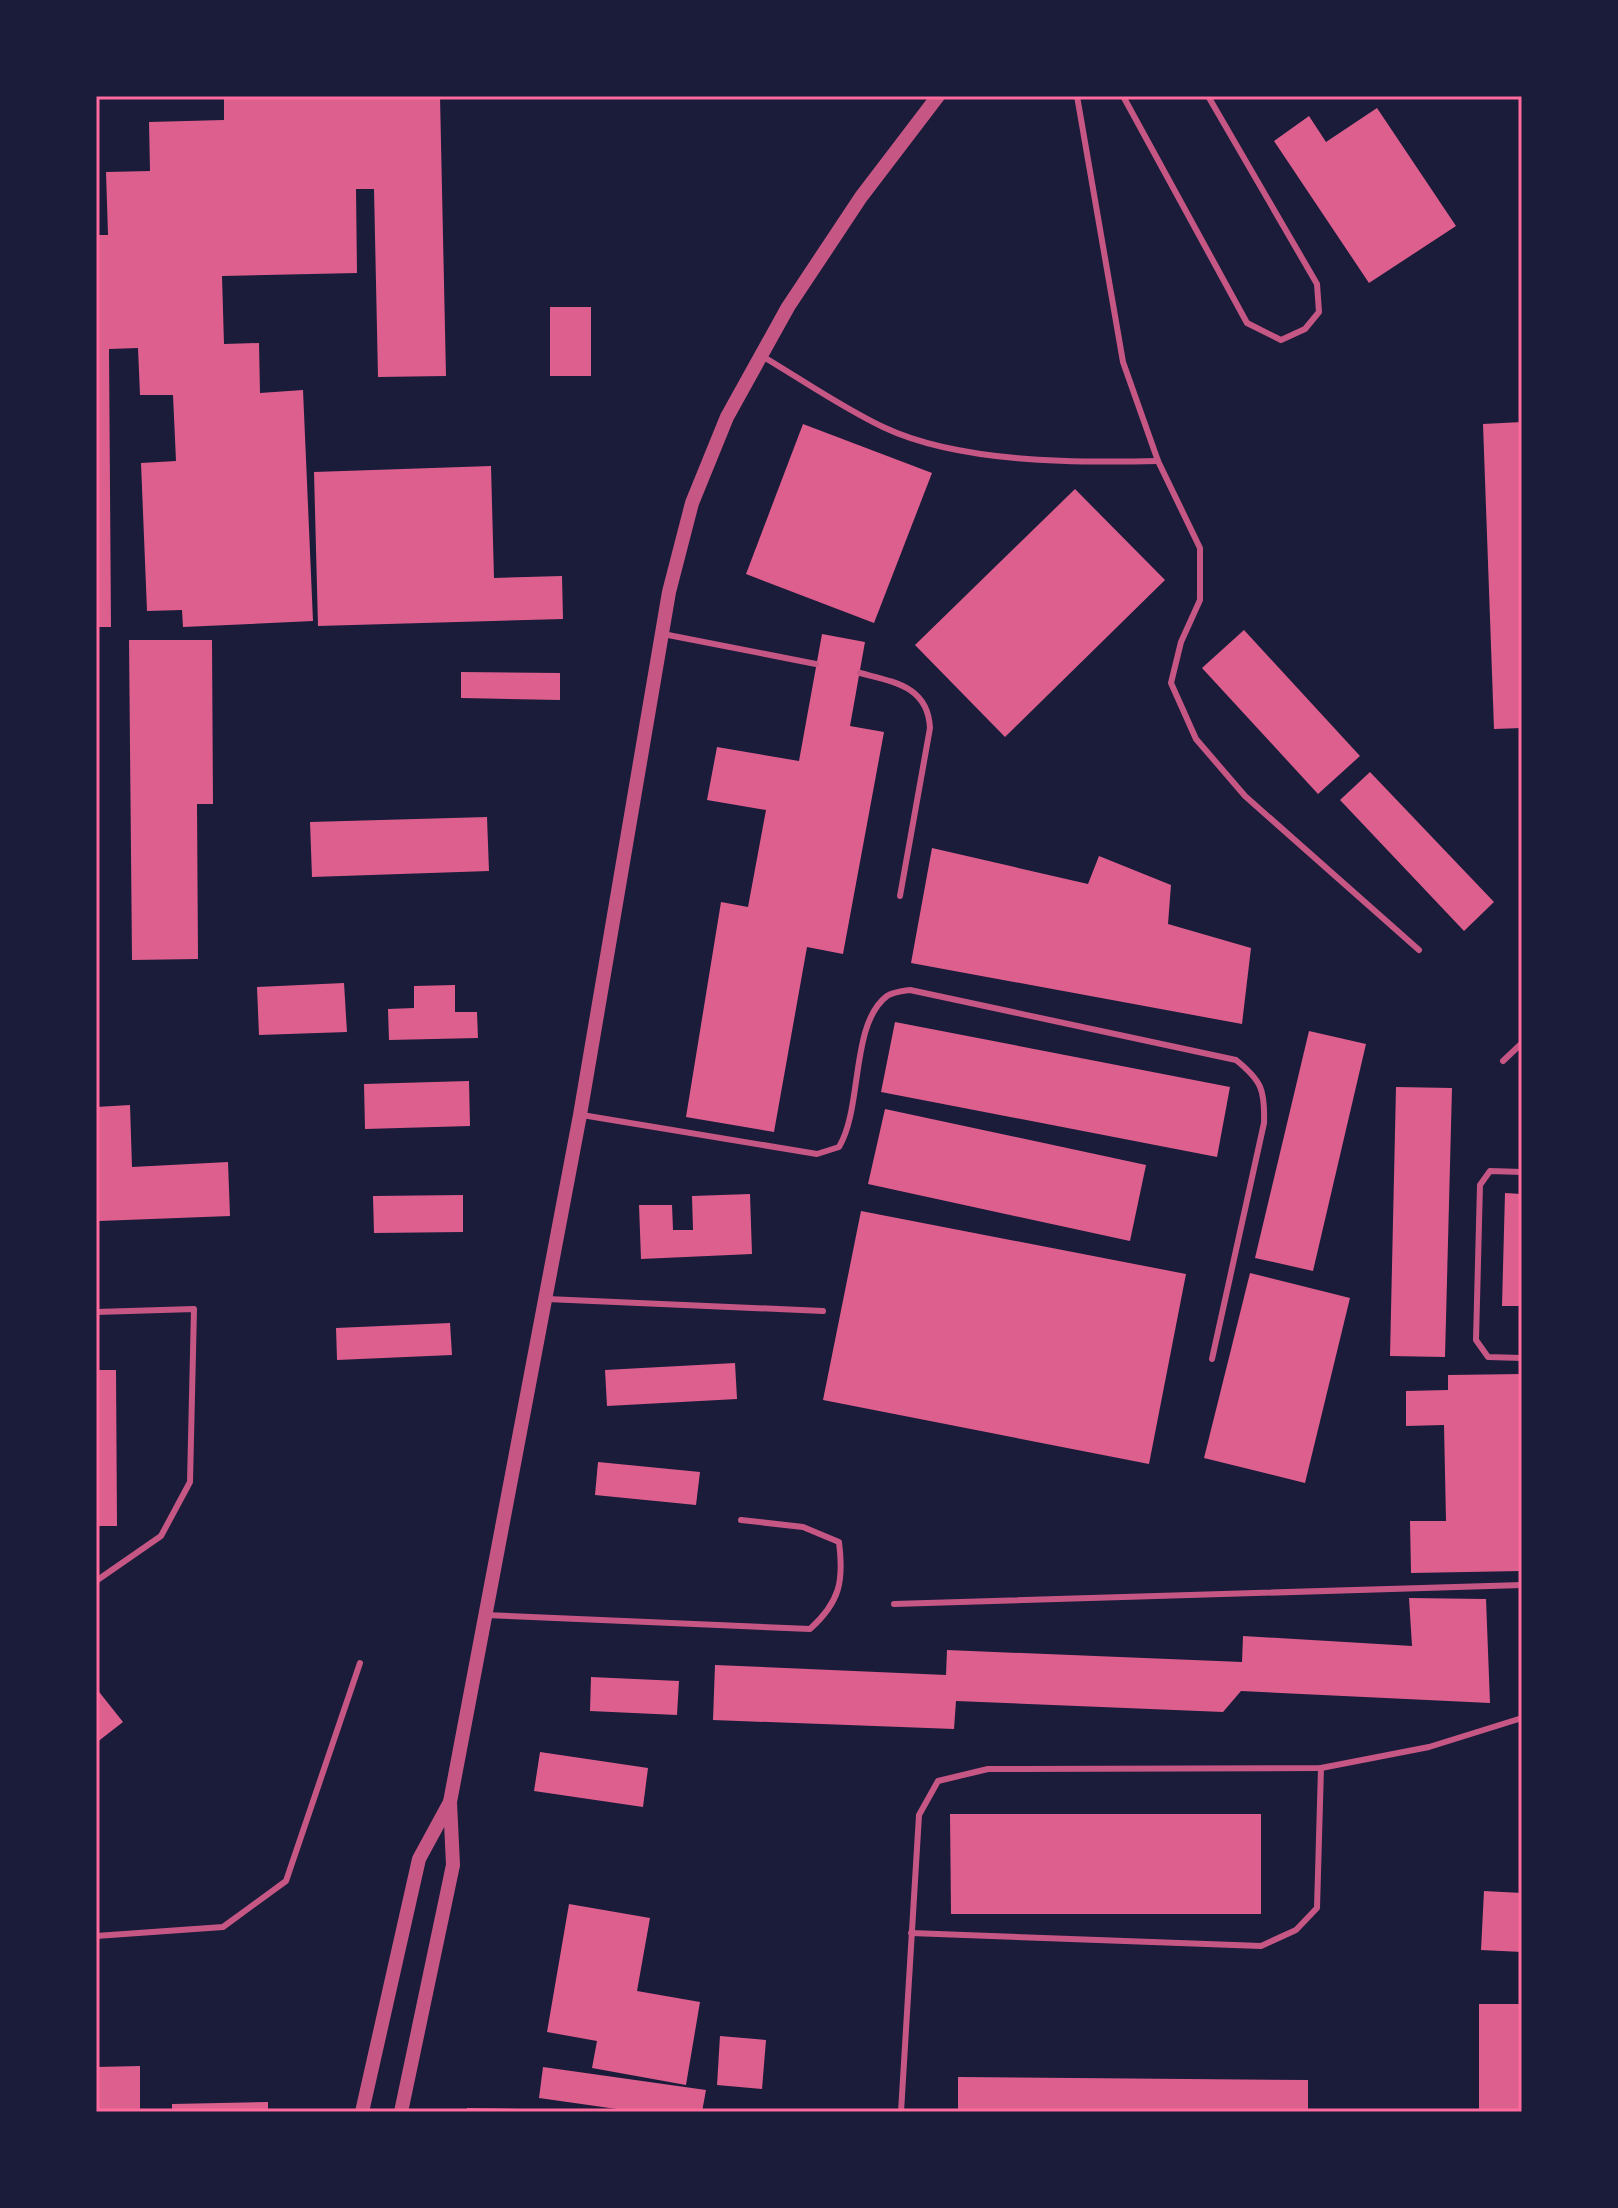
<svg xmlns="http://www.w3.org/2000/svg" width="1618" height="2208" viewBox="0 0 1618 2208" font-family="Raleway,sans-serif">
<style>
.building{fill:#dd5f8e}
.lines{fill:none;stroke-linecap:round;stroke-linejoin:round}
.service{stroke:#c65784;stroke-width:6}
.tertiary{stroke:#c65784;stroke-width:14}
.neatline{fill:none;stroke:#ff6b9d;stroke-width:3}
</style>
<rect width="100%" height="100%" fill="#1b1b3a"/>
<g class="building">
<polygon points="224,96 440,96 446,376 378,377 374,189 356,189 357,273 222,276 224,344 259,343 260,393 303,390 313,621 183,627 182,610 147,611 141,463 176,461 173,395 140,395 138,348 109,349 111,627 96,627 96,235 108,235 106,172 150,171 149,122 224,120"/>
<polygon points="1377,108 1456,226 1369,283 1274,141 1309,116 1326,142"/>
<rect x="550" y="307" width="41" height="69"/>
<polygon points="1522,422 1522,728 1494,729 1483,424"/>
<polygon points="803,424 932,473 874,623 746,574"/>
<polygon points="491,466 494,578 562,576 563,619 318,626 314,472"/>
<polygon points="1075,489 1165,580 1005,737 915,645"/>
<polygon points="1244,630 1360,756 1318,794 1202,668"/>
<polygon points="822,634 865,642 850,726 884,732 843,954 807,947 774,1132 686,1117 721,902 748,907 766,810 707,800 717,747 799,761"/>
<polygon points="129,640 212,640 213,804 197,804 198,959 132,960"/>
<polygon points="461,672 560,673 560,700 461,698"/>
<polygon points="1370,772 1494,902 1464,931 1340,800"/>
<polygon points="487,817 489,871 312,877 310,822"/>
<polygon points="932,848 1088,884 1099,856 1171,885 1168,924 1251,948 1242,1024 911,963"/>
<polygon points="344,983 347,1032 259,1035 257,987"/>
<polygon points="455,985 455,1012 477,1012 478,1038 389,1040 388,1009 414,1008 414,986"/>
<polygon points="895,1022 1230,1087 1217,1157 881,1092"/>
<polygon points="1309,1031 1366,1044 1313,1271 1255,1258"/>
<polygon points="469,1081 470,1126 365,1129 364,1084"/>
<polygon points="1396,1087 1452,1088 1445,1357 1390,1356"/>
<polygon points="130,1105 132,1167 228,1162 230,1216 99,1221 96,1107"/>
<polygon points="885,1109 1146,1165 1130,1241 868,1184"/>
<polygon points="1505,1193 1522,1194 1522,1306 1502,1306"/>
<polygon points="750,1194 752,1254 641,1259 639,1205 672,1205 673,1230 693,1230 692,1196"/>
<polygon points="463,1195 463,1232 374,1233 373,1196"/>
<polygon points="861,1211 1186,1274 1149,1464 823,1400"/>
<polygon points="1250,1273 1350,1298 1305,1483 1204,1458"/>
<polygon points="450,1323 452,1355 337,1360 336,1328"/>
<polygon points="735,1363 737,1399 607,1406 605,1370"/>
<polygon points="96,1370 116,1370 117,1526 96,1526"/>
<polygon points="1522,1374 1522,1571 1411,1573 1410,1521 1446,1521 1444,1425 1406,1426 1406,1391 1448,1390 1448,1375"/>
<polygon points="598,1462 700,1472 696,1505 595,1495"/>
<polygon points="1409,1598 1486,1599 1490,1703 1241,1691 1223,1712 956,1701 954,1729 713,1720 715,1665 946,1675 947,1650 1242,1662 1243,1636 1412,1646"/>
<polygon points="591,1677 679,1681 677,1715 590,1711"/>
<polygon points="96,1688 123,1722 96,1743"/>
<polygon points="540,1752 648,1768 643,1807 534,1791"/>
<polygon points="950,1814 1261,1814 1261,1914 951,1914"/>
<polygon points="1484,1891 1522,1893 1522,1952 1481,1950"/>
<polygon points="569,1904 650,1918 637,1991 700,2002 686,2085 592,2068 597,2041 547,2032"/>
<rect x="1479" y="2004" width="43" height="108"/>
<polygon points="720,2036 766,2040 762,2089 717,2085"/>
<polygon points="140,2066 140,2112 96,2112 96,2067"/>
<polygon points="543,2067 706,2090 702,2112 638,2112 539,2098"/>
<polygon points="958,2077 1308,2080 1308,2112 958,2112"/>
<polygon points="268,2102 268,2112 172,2112 172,2104"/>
<polygon points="467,2108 520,2109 520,2112 467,2112"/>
</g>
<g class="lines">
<g class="service">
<polyline points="1077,96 1123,362 1158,461 1200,548 1200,600 1181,642 1171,683 1196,739 1245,796 1419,950"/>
<polyline points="1123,96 1247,323 1281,340 1305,329 1319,312 1317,284 1208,96"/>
<path d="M762 356C801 379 841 407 883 427 959 463 1075 463 1158 461"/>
<polyline points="663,634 816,664"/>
<path d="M860 673C894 682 928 686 930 728L900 896"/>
<polyline points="1503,1061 1522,1043"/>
<path d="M582 1115 817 1154 839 1147C863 1107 850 1024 887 996 893 992 903 991 910 990L1236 1060C1262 1081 1265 1090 1264 1123L1212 1359"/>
<polyline points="1522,1172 1490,1171 1480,1185 1476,1340 1488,1357 1522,1358"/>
<polyline points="547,1299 823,1311"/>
<polyline points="96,1312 194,1309 190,1482 161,1536 96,1581"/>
<polyline points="894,1604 1522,1585"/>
<path d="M485 1615 810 1629C840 1602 844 1581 839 1542L803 1527 741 1520"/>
<polyline points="911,1933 1261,1946 1296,1930 1317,1908 1321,1768"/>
<polyline points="96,1936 223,1927 286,1881 360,1663"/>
<polyline points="901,2112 919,1815 938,1781 988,1769 1321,1768 1429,1747 1522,1718"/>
</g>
<g class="tertiary">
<polyline points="362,2112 419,1859 450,1802"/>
<polyline points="401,2112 453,1865 450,1802 580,1115 669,592 692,503 727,417 788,307 861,197 938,96"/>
</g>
</g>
<rect width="1618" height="2208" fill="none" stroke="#1b1b3a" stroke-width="196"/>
<rect x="98" y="98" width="1422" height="2012" class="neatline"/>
</svg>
